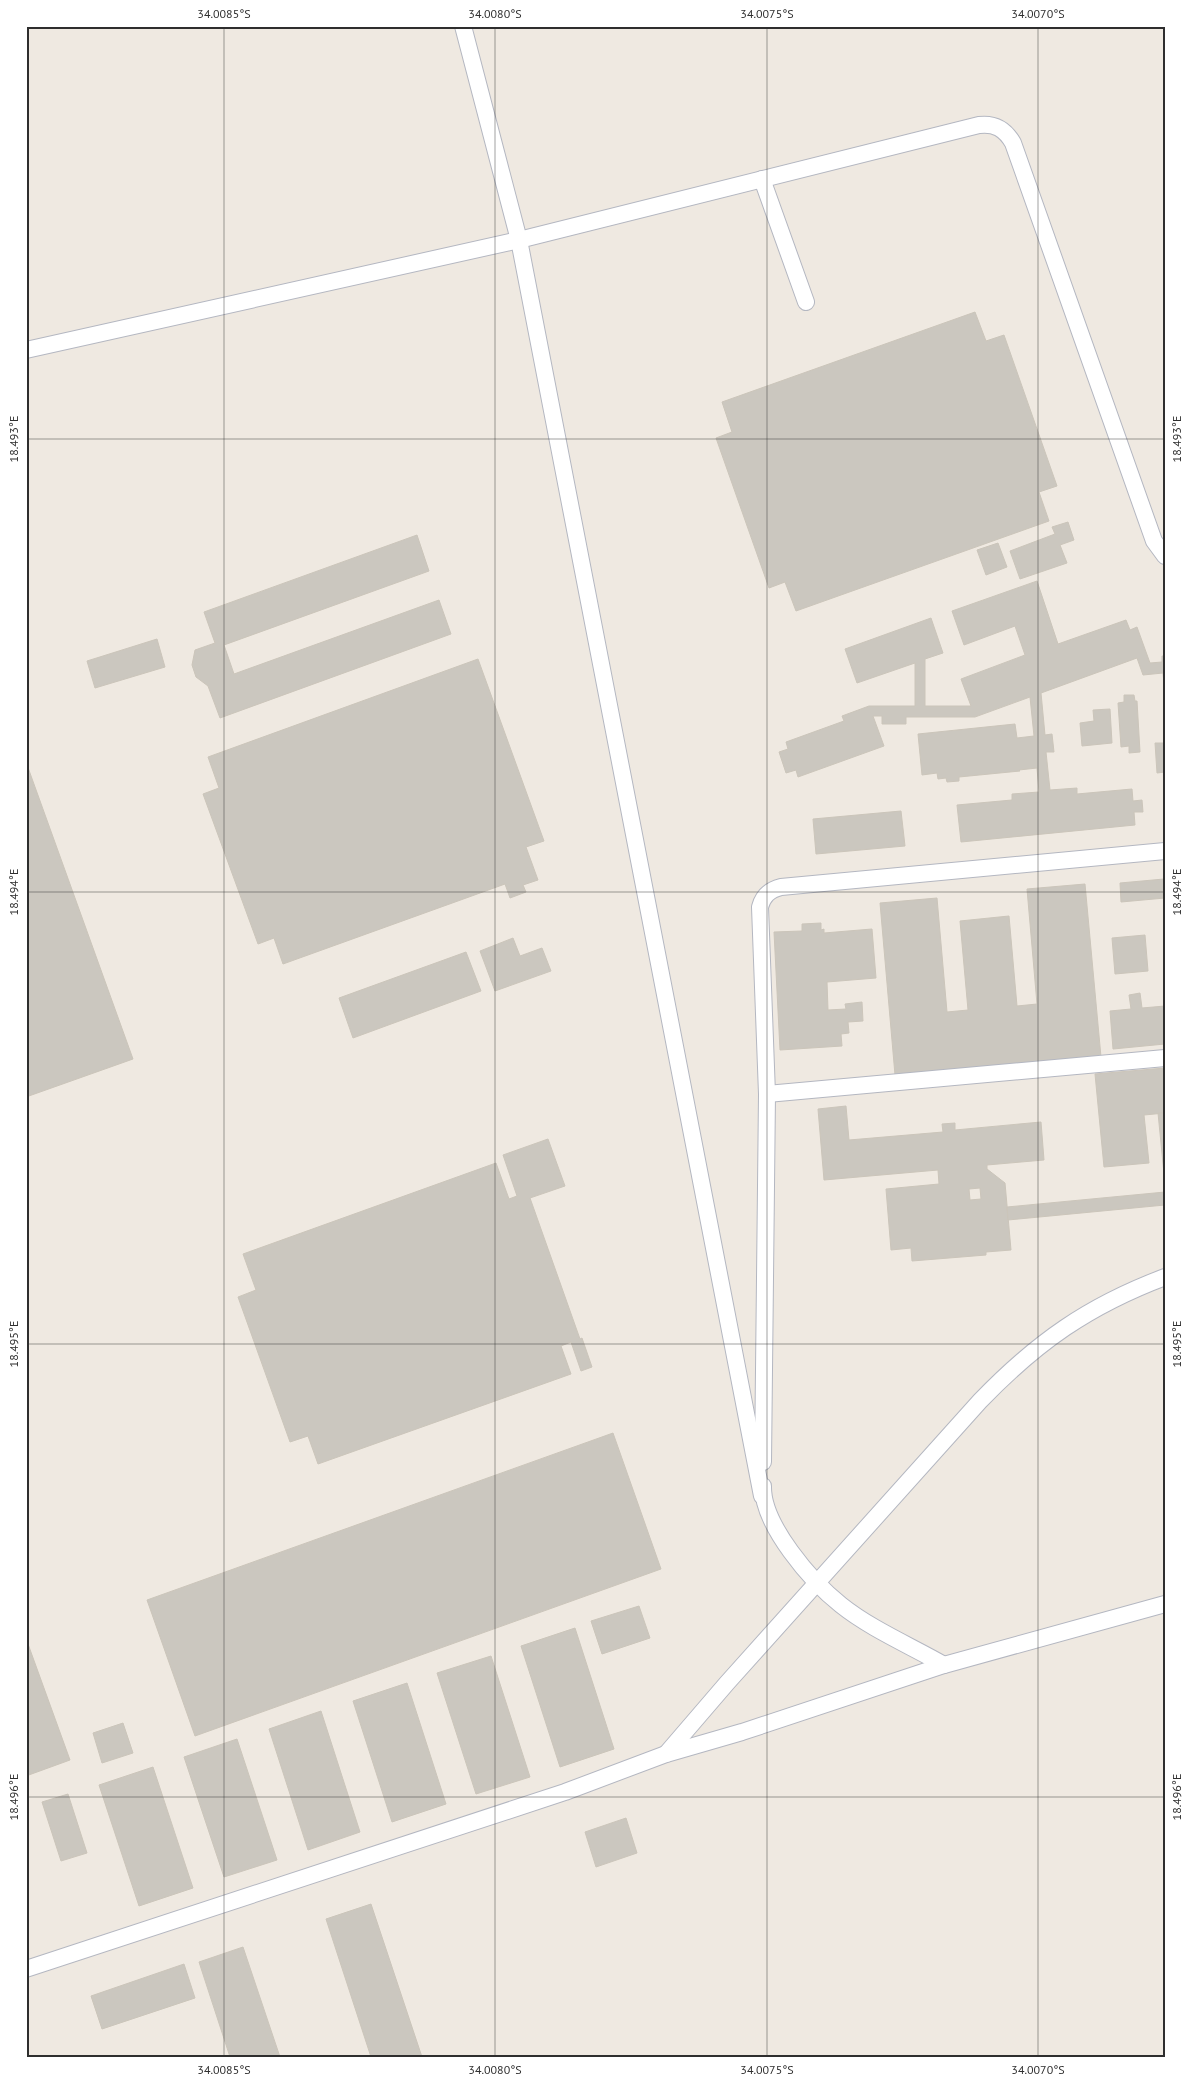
<svg xmlns="http://www.w3.org/2000/svg" width="1191" height="2083" viewBox="0 0 1191 2083" font-family="'PT Sans',sans-serif">
<style>
.building{fill:#cbc7bf;stroke:#cbc5ba;fill-rule:evenodd}
.lines{fill:none;stroke-linecap:round;stroke-linejoin:round}
.lane-casing{stroke:#b4b7c1;stroke-width:18}
.lane{stroke:#fff;stroke-width:16}
.ticks{fill:none;stroke:#2e2e2e;stroke-width:1;stroke-opacity:0.45}
.neatline{fill:none;stroke:#2e2e2e;stroke-width:2}
.ticks-label{font-size:12px;text-anchor:middle;fill:#2e2e2e}
</style>
<rect width="100%" height="100%" fill="#efe9e1"/>
<g class="building">
<polygon points="975,312 986,341 1004,335 1057,486 1039,492 1049,521 796,611 785,582 769,588 716,438 732,432 722,402"/>
<polygon points="1068,522 1074,540 1060,545 1067,563 1020,579 1010,551 1055,534 1052,527"/>
<polygon points="417,535 429,571 224,645 234,674 439,600 451,634 220,718 208,686 196,677 192,665 195,650 215,643 204,612"/>
<polygon points="998,543 1007,567 986,575 977,550"/>
<polygon points="1037,581 1058,644 1126,620 1130,630 1137,627 1150,663 1162,662 1162,656 1165,656 1165,694 1163,673 1143,675 1137,658 1041,693 1045,735 1052,734 1054,752 1046,752 1050,790 1077,788 1077,794 1132,789 1133,801 1142,800 1143,812 1134,812 1135,825 961,842 957,805 1012,800 1012,794 1039,792 1037,768 1019,770 1020,771 959,777 959,781 947,782 946,778 938,779 937,773 922,775 918,734 1015,724 1017,738 1034,736 1030,697 975,717 906,717 906,724 882,724 882,716 873,716 884,746 798,777 796,770 786,773 779,752 788,749 786,742 844,721 842,716 869,706 915,706 915,663 857,683 845,649 931,618 943,653 925,659 925,706 971,706 961,679 1025,655 1015,626 964,645 952,611"/>
<polygon points="157,639 165,667 95,688 87,661"/>
<polygon points="478,659 544,841 526,847 538,880 523,885 526,892 510,898 505,884 283,964 274,938 258,944 203,794 219,788 208,757"/>
<polygon points="1124,695 1134,695 1135,701 1137,701 1140,752 1129,753 1129,746 1121,747 1118,703 1124,702"/>
<polygon points="1110,709 1112,743 1082,746 1080,723 1094,721 1093,710"/>
<polygon points="1155,743 1165,743 1165,772 1157,773"/>
<polygon points="26,762 133,1059 26,1097"/>
<polygon points="901,811 905,846 816,854 813,819"/>
<polygon points="1164,879 1165,898 1121,902 1120,883"/>
<polygon points="1085,884 1101,1057 895,1075 880,903 937,898 947,1012 968,1010 960,921 1009,916 1017,1006 1037,1004 1027,889"/>
<polygon points="821,923 821,930 824,929 824,933 872,929 876,978 827,982 828,1010 846,1009 845,1004 862,1002 863,1021 848,1022 849,1033 841,1034 842,1046 780,1050 774,932 802,931 802,924"/>
<polygon points="1145,935 1148,971 1115,974 1112,938"/>
<polygon points="513,938 520,956 542,948 551,971 495,991 480,951"/>
<polygon points="466,952 481,991 353,1038 339,998"/>
<polygon points="1140,993 1142,1008 1165,1006 1165,1044 1113,1049 1110,1011 1131,1009 1129,995"/>
<polygon points="1165,1068 1165,1113 1144,1115 1149,1163 1104,1167 1095,1074"/>
<path d="M846 1106 849 1140 943 1132 942 1124 955 1123V1130L1041 1122 1044 1160 987 1165V1169L1005 1183 1011 1250 986 1252V1255L912 1261 911 1248 891 1250 886 1189 939 1184 938 1170 824 1180 818 1109ZM980 1188 981 1199 970 1200 969 1189Z"/>
<polygon points="1158,1113 1165,1113 1165,1184"/>
<polygon points="548,1139 565,1186 530,1198 580,1339 582,1338 592,1367 581,1371 571,1342 561,1346 571,1374 318,1464 308,1436 290,1442 238,1297 256,1290 243,1254 496,1163 509,1199 517,1196 503,1155"/>
<polygon points="1165,1192 1165,1205 1008,1220 1007,1207"/>
<polygon points="613,1433 661,1569 195,1736 147,1600"/>
<polygon points="639,1606 650,1638 602,1654 591,1621"/>
<polygon points="575,1628 614,1749 560,1767 521,1646"/>
<polygon points="26,1644 28,1644 70,1760 26,1776"/>
<polygon points="491,1656 530,1777 476,1794 437,1673"/>
<polygon points="407,1683 446,1804 392,1822 353,1701"/>
<polygon points="321,1711 360,1832 308,1850 269,1729"/>
<polygon points="123,1723 133,1753 102,1763 93,1733"/>
<polygon points="237,1739 277,1860 224,1877 184,1757"/>
<polygon points="153,1767 193,1888 139,1906 99,1785"/>
<polygon points="68,1794 87,1853 61,1861 42,1802"/>
<polygon points="626,1818 637,1853 596,1867 585,1832"/>
<polygon points="371,1904 422,2057 371,2057 326,1919"/>
<polygon points="243,1947 280,2057 230,2057 199,1962"/>
<polygon points="184,1964 195,1998 102,2029 91,1996"/>
</g>
<g class="lines">
<g class="lane-casing">
<g id="lane">
<polyline points="463,26 519,240 762,1496"/>
<polyline points="762,179 806,302"/>
<path d="M26 350 519 240 979 125C995 123 1005 129 1013 143L1154 541 1165 556"/>
<polyline points="767,1094 1165,1058"/>
<path d="M763 1462 767 1094 760 907C763 896 769 890 781 887L1165 851"/>
<path d="M763 1486C762 1525 812 1582 841 1605 871 1629 911 1646 944 1665"/>
<path d="M666 1754 727 1683 980 1401C1037 1342 1088 1306 1165 1277"/>
<polyline points="26,1969 565,1792 666,1754 742,1732 944,1665 1165,1604"/>
</g>
</g>
<use href="#lane" class="lane"/>
</g>
<path class="ticks" d="M224 26V2057M495 26V2057M767 26V2057M1038 26V2057M26 439H1165M26 892H1165M26 1344H1165M26 1797H1165"/>
<rect width="1191" height="2083" fill="none" stroke="#ffffff" stroke-width="55"/>
<rect x="28" y="28" width="1136" height="2028" class="neatline"/>
<g class="ticks-label">
<text x="224" y="18">34.0085°S</text>
<text x="495" y="18">34.0080°S</text>
<text x="767" y="18">34.0075°S</text>
<text x="1038" y="18">34.0070°S</text>
<text transform="translate(14 439) rotate(-90)" y="4">18.493°E</text>
<text transform="translate(1177 439) rotate(-90)" y="4">18.493°E</text>
<text transform="translate(1177 892) rotate(-90)" y="4">18.494°E</text>
<text transform="translate(14 892) rotate(-90)" y="4">18.494°E</text>
<text transform="translate(14 1344) rotate(-90)" y="4">18.495°E</text>
<text transform="translate(1177 1344) rotate(-90)" y="4">18.495°E</text>
<text transform="translate(1177 1797) rotate(-90)" y="4">18.496°E</text>
<text transform="translate(14 1797) rotate(-90)" y="4">18.496°E</text>
<text x="224" y="2074">34.0085°S</text>
<text x="495" y="2074">34.0080°S</text>
<text x="767" y="2074">34.0075°S</text>
<text x="1038" y="2074">34.0070°S</text>
</g>
</svg>
